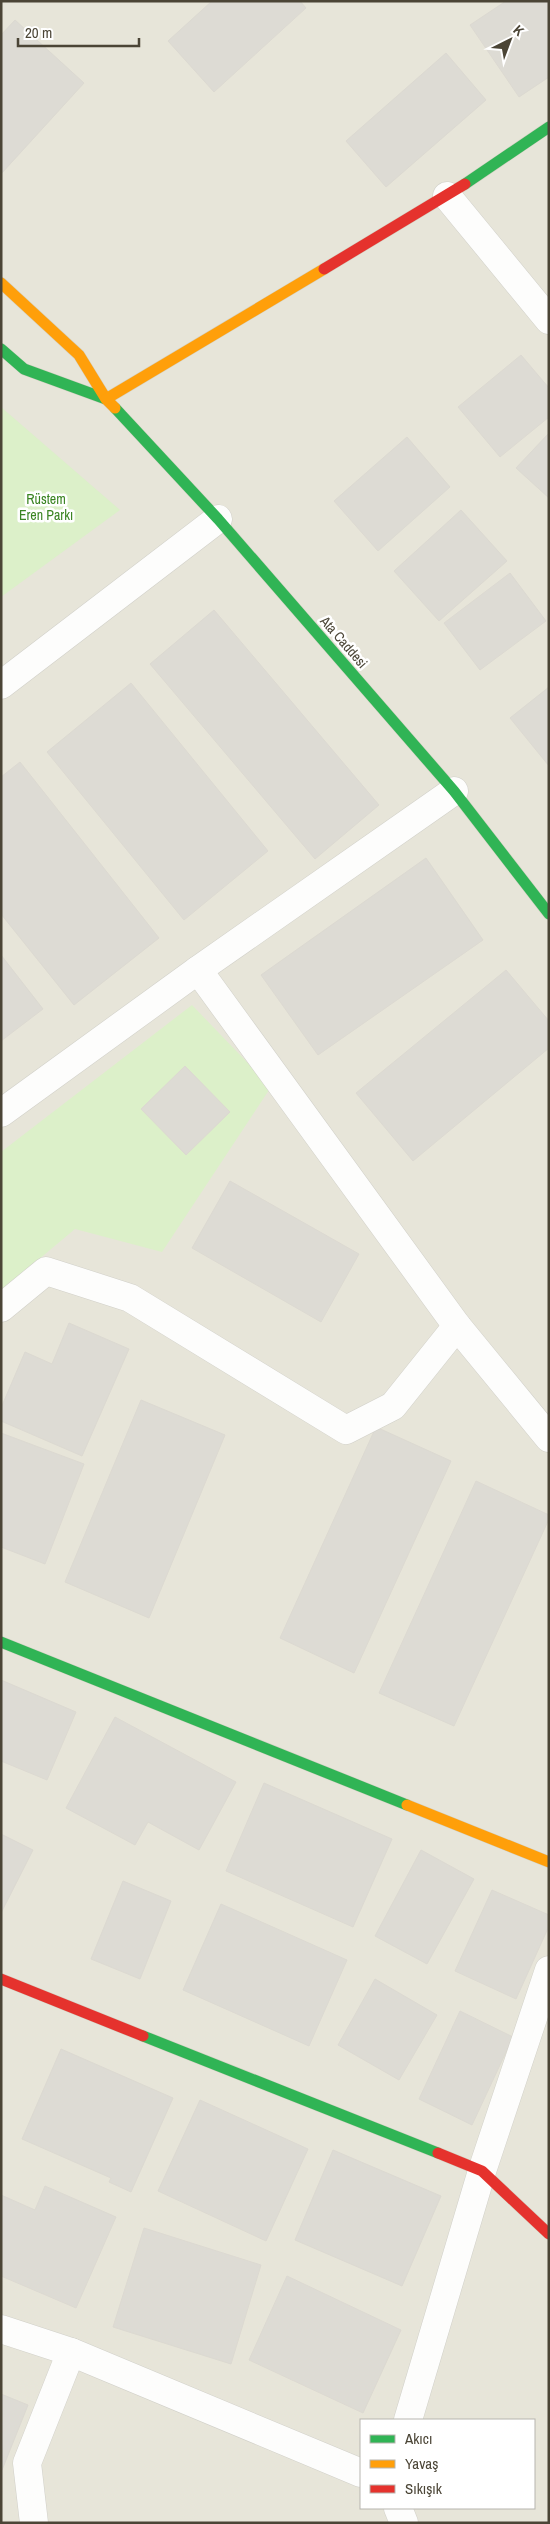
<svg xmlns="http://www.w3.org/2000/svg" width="550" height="2524" viewBox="0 0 550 2524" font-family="'Archivo Narrow',sans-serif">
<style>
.residential{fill:#e7e5d9;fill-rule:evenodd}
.green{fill:#dcf0c9}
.building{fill:#dddbd4;stroke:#dcd9d1}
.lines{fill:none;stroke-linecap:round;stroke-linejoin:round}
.street-casing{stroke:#d1d0c9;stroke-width:29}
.fast-casing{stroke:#d3d0c2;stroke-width:12}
.slow-casing{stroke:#d3d0c2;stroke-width:12}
.jam-casing{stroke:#d3d0c2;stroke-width:12}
.street{stroke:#fdfdfc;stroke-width:28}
.fast{stroke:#30b455;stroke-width:11}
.slow{stroke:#ff9f0a;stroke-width:11}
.jam{stroke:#e5322d;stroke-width:11}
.labels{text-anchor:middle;stroke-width:5;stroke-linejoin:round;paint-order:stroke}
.park-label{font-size:14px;fill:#3a8422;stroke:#fff}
.street-label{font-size:14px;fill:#4b4536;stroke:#fff}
</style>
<rect width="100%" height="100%" fill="#f3f2ec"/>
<path class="residential" d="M1 1H549V2523H1ZM361 2420H534V2508H361Z"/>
<g class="green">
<polygon points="1,407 120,510 1,597"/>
<polygon points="192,1005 271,1087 162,1252 75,1229 1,1291 1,1152"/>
</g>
<g class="building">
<polygon points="212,1 300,1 306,8 214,92 168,41"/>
<polygon points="506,1 549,1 549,77 519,97 470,25"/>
<polygon points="15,20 84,83 1,174 1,35"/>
<polygon points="446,53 486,100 386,187 346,141"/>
<polygon points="521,355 549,388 549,417 500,457 458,407"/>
<polygon points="549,433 549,498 516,468"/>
<polygon points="407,437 450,487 378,551 334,501"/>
<polygon points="461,510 507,561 439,621 394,571"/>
<polygon points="510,573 546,621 480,670 444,623"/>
<polygon points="214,610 379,805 315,859 150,664"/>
<polygon points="131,683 268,851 184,920 47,752"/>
<polygon points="549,687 549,766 510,718"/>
<polygon points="20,762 159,938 74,1005 1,914 1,777"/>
<polygon points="426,858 483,940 318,1055 261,975"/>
<polygon points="1,955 43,1009 1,1041"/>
<polygon points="506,970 549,1021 549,1048 413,1161 356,1093"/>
<polygon points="185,1066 230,1112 186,1155 141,1109"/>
<polygon points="230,1181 359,1254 321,1322 192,1248"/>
<polygon points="69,1323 129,1349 82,1456 1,1421 1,1408 25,1352 52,1364"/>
<polygon points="141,1400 225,1435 149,1618 65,1582"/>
<polygon points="376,1427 451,1461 354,1673 280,1638"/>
<polygon points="1,1433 84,1464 45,1564 1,1547"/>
<polygon points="476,1481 549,1515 549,1519 454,1726 379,1693"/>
<polygon points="1,1680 76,1712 47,1780 1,1761"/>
<polygon points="115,1717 236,1782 199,1850 148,1822 135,1845 66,1808"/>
<polygon points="264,1783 392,1839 353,1927 226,1871"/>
<polygon points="1,1834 33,1850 1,1913"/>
<polygon points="421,1850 474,1879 427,1964 375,1936"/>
<polygon points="123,1881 171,1901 140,1979 91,1959"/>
<polygon points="492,1890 549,1915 549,1926 516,1999 455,1971"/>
<polygon points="221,1904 347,1960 309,2046 183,1990"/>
<polygon points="375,1979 437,2015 399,2080 338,2045"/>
<polygon points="460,2011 513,2037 472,2125 419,2099"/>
<polygon points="61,2049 173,2098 131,2192 109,2182 111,2178 22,2139"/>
<polygon points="200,2100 308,2149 266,2241 158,2191"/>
<polygon points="333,2150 441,2196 402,2286 295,2240"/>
<polygon points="45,2186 116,2217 76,2308 1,2276 1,2195 35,2210"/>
<polygon points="144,2228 261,2265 231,2364 113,2327"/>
<polygon points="287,2276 401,2330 363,2413 249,2360"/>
<polygon points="1,2394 28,2405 2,2470 1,2470"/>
</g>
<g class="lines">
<g class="street-casing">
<g id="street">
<polyline points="447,196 549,320"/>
<polyline points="1,685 218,519"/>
<polyline points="198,970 457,1326 549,1438"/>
<polyline points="1,1113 198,970 454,791"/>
<polyline points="1,1308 46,1271 130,1298 346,1430 393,1406 457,1326"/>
<polyline points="1,2329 71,2352 361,2473"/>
<polyline points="408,2420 482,2171 549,1970"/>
<polyline points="398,2508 404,2523"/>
<polyline points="34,2523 27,2463 71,2352"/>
</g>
</g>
<g class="fast-casing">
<g id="fast">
<polyline points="465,184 549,127"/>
<polyline points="1,349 24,369 106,399"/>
<polyline points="115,408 218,519 454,791 549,914"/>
<polyline points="1,1642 407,1805"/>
<polyline points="143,2036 438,2153"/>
</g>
</g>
<g class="slow-casing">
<g id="slow">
<polyline points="1,283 79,355 106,399 115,408"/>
<polyline points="106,399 324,269"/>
<polyline points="407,1805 549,1862"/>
</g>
</g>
<g class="jam-casing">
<g id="jam">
<polyline points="324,269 465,184"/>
<polyline points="1,1979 143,2036"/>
<polyline points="438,2153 482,2171 549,2234"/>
</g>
</g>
<use href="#street" class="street"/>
<use href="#fast" class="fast"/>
<use href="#slow" class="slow"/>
<use href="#jam" class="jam"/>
</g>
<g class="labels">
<g class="park-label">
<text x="46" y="504">Rüstem<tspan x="46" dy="16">Eren Parkı</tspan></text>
</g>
<g class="street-label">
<text transform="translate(344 642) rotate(49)" y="5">Ata Caddesi</text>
</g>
</g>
<rect width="550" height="2524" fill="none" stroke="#4b4536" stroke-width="5"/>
<rect x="360" y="2419" width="175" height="90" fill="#ffffff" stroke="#b7b5af"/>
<rect x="370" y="2435" width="25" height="8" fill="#30b455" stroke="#b7b5af"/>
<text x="405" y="2444" font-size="15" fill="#4b4536">Akıcı</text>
<rect x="370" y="2460" width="25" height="8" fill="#ff9f0a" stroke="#b7b5af"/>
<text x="405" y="2469" font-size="15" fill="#4b4536">Yavaş</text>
<rect x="370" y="2485" width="25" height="8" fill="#e5322d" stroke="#b7b5af"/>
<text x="405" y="2494" font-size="15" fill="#4b4536">Sıkışık</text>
<g transform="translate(510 40) rotate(42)" stroke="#ffffff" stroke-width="4" paint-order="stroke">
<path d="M0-4L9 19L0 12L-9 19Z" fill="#4b4536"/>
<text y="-8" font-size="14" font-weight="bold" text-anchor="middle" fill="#4b4536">K</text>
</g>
<path d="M18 38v8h121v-8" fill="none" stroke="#4b4536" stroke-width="2.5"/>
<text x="25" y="38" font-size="15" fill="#4b4536" stroke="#ffffff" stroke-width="4" paint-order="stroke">20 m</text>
</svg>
